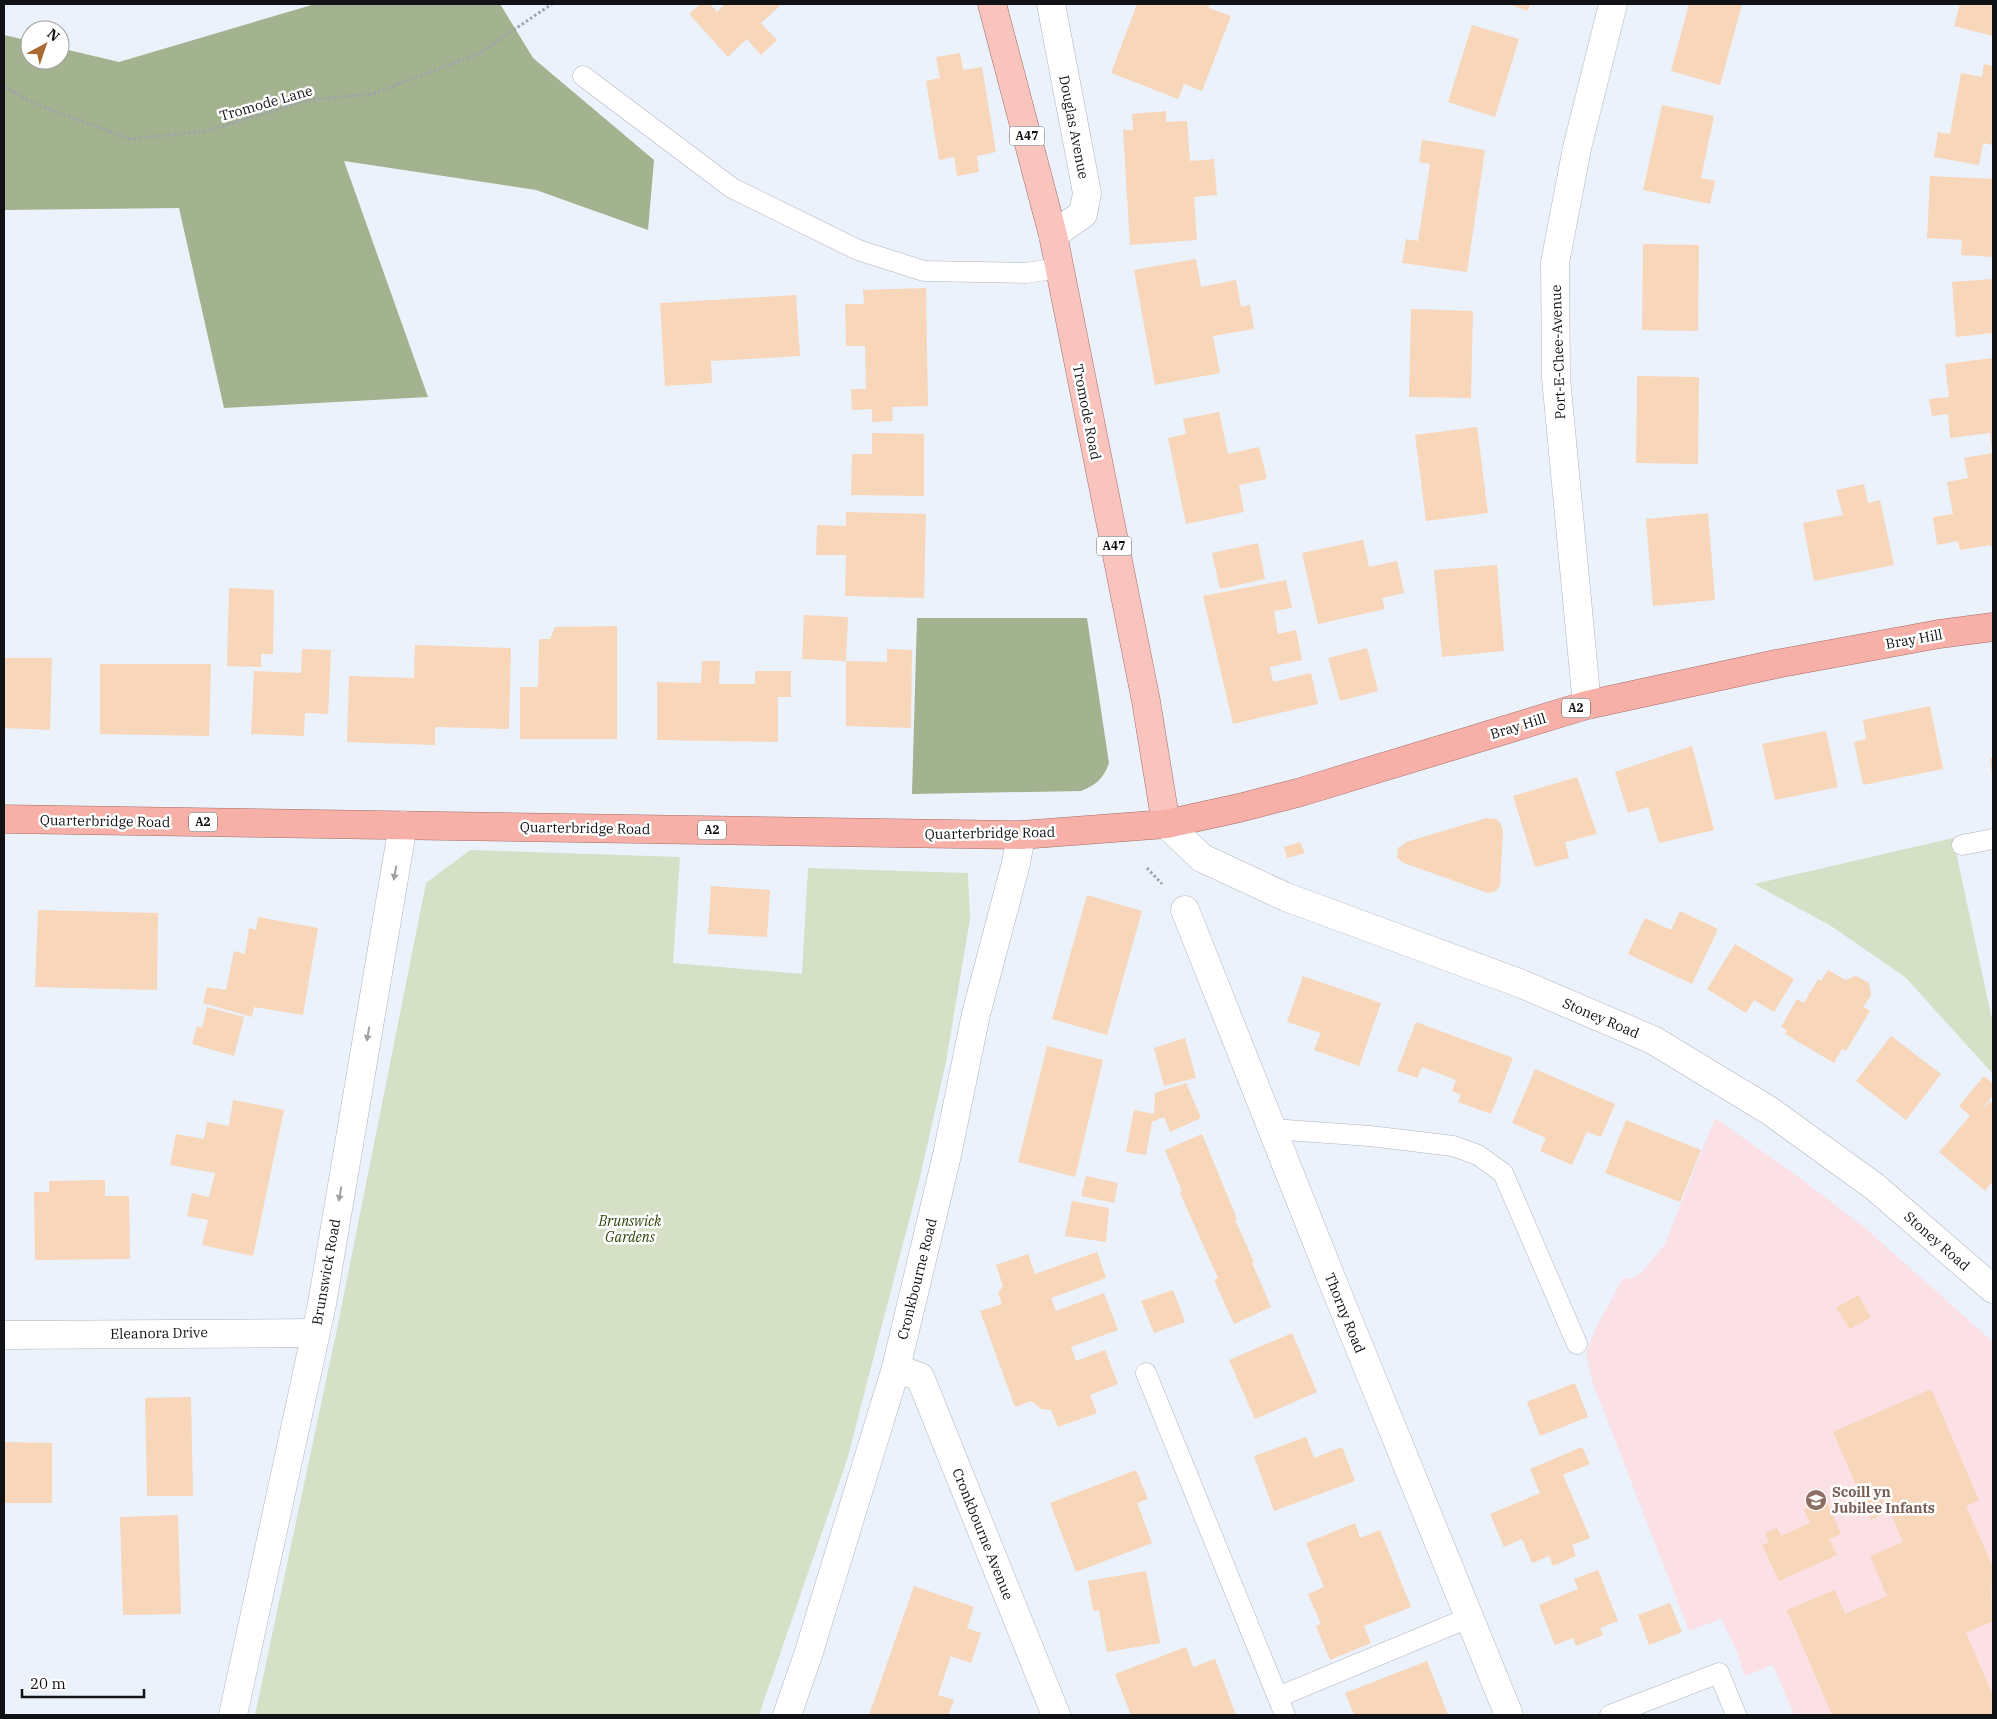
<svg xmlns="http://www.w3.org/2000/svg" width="1997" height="1719" viewBox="0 0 1997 1719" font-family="'IBM Plex Serif',serif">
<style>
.education{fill:#fbe0e5}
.green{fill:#d5e0c7}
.forest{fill:#a3b28f}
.building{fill:#f7d6ba}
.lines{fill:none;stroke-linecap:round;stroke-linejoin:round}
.service-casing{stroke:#afb4bd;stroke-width:21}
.minor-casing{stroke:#afb4bd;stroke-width:29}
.tertiary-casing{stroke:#afb4bd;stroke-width:29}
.primary-casing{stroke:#a46c66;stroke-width:29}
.trunk-casing{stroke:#a46c66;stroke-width:29}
.path{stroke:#9fa4ab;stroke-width:3;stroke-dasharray:2.5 2.5;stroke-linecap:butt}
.service{stroke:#fff;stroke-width:20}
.minor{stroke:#fff;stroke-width:28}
.tertiary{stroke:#fff;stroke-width:28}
.primary{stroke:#f8c4bd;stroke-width:28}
.trunk{stroke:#f6b0a7;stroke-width:28}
.oneway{fill:#9fa0a1}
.labels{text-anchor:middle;stroke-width:5;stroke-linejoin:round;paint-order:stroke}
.shield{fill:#fff;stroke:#58595b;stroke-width:1}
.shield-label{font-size:12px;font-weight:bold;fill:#101215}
.street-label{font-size:14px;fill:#101215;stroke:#fff}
.park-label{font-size:14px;font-style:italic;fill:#2e4007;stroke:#fff}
.education-label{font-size:14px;font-weight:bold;fill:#785e54;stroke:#fff;text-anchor:start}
</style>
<rect width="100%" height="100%" fill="#ecf2fb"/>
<polygon class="education" points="1715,1118 1796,1175 1864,1227 1993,1342 1993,1715 1794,1715 1773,1665 1745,1676 1737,1652 1721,1619 1689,1631 1592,1381 1586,1352 1597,1326 1623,1278 1631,1279 1641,1273 1665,1244"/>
<g class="green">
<polygon points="1953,838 1993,1024 1993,1074 1905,977 1831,926 1754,884"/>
<polygon points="470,850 680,857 673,963 802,974 808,868 968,873 970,919 946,1062 918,1186 847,1460 759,1715 255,1715 338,1324 426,883"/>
</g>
<g class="forest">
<polygon points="315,4 500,4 533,58 654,160 648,230 536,190 344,161 428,397 224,408 179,208 4,210 4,35 30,41 30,60 60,60 60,48 119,62"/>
<path d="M917 618H1087L1109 763C1104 778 1096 785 1081 791L912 794Z"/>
</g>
<g class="building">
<polygon points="700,4 710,4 717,12 725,4 778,4 780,6 761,23 777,40 761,55 747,39 728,57 689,14"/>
<polygon points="1137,4 1210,4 1208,8 1231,16 1202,91 1184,84 1178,99 1111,73"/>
<polygon points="1508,4 1530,4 1528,11"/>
<polygon points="1689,4 1742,4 1720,85 1671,71"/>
<polygon points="1960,4 1993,4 1993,36 1954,26"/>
<polygon points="1472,25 1519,39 1495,117 1448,102"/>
<polygon points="960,53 963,70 982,67 996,152 977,156 979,172 957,176 954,157 939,160 926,81 940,78 936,57"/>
<polygon points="1984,64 1993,66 1993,145 1983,143 1979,165 1934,157 1938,132 1950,134 1961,73 1982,77"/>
<polygon points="1662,105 1714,116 1701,178 1715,181 1710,204 1643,190"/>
<polygon points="1166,111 1166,122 1187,121 1190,161 1214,159 1217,195 1194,197 1197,240 1130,245 1123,130 1133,130 1132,114"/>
<polygon points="1422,140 1485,150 1467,272 1402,263 1406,239 1418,241 1430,164 1419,162"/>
<polygon points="1930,176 1993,179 1993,257 1961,255 1962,240 1927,238"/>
<polygon points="1643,244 1699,245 1698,331 1642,330"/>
<polygon points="1196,259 1201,287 1236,280 1241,307 1250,305 1254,329 1213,336 1220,373 1155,385 1134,270"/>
<polygon points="1993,279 1993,333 1956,337 1952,282"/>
<polygon points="926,288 928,406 892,407 893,421 872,422 872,409 852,410 851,389 866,389 865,346 846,346 845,304 864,304 863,290"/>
<polygon points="796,295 800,356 711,361 712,383 665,386 660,303"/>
<polygon points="1411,309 1473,311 1471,398 1409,397"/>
<polygon points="1993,358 1993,450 1992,450 1990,433 1950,438 1948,414 1932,416 1929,399 1949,397 1945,364"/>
<polygon points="1637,376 1699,377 1698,464 1636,463"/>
<polygon points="1219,412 1228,454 1259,447 1267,479 1239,485 1244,512 1186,524 1168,438 1186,434 1183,419"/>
<polygon points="1477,427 1488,513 1426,521 1415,435"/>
<polygon points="872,433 924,434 924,496 851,495 852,454 872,454"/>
<polygon points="1993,453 1993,548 1990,545 1960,550 1958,541 1937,545 1933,517 1953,514 1947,482 1968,478 1964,458"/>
<polygon points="1864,484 1868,503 1880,500 1894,565 1814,581 1803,523 1843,515 1836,490"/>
<polygon points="846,512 926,514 924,598 845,596 846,555 816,555 817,525 846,526"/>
<polygon points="1708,513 1715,600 1653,606 1646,519"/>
<polygon points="1363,540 1369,567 1397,561 1404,593 1382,598 1385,609 1318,624 1302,553"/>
<polygon points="1258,543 1265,579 1220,589 1212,553"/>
<polygon points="1497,565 1504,651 1442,657 1434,570"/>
<polygon points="1286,580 1292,608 1274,611 1278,634 1296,630 1302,660 1270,667 1273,682 1311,673 1318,704 1233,724 1203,596"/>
<polygon points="229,588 274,590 273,654 261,654 261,667 227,666"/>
<polygon points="804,615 848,617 846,661 802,659"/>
<polygon points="617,626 617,739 520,739 520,687 538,687 539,639 550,639 555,627"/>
<polygon points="415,645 511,648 509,729 435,727 435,745 347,742 349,676 414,678"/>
<polygon points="1367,648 1378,691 1340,701 1328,658"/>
<polygon points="302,649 331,650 328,714 305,713 304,736 251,734 254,671 301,673"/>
<polygon points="887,649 912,650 911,728 846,726 846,661 887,662"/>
<polygon points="4,658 52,658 50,730 4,728"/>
<polygon points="702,661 720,661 719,684 755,684 755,671 791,671 791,697 778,697 778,742 657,740 657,682 701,683"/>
<polygon points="100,664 211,664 209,736 100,734"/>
<polygon points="1930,706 1943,769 1863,785 1854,742 1866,739 1863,720"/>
<polygon points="1826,731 1838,787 1775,800 1762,744"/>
<polygon points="1692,746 1714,830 1659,843 1648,807 1628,813 1615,772"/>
<polygon points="1990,758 1993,758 1993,776 1992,776"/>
<polygon points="1577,777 1597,834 1565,842 1569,858 1535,867 1513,796"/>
<polygon points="1487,818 1496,819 1500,823 1503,831 1500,886 1494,892 1488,893 1404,863 1397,858 1398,848 1406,842"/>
<polygon points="1300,842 1305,853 1287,858 1284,847"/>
<polygon points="711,886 770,890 767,937 708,934"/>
<polygon points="1087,895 1142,911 1107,1035 1052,1019"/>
<polygon points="38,910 158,913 157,990 35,987"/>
<polygon points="1680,911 1718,929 1692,984 1628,954 1645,918 1671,930"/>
<polygon points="258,917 318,928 303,1015 254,1007 252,1017 203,1003 207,987 226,990 234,951 245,954 249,928 256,930"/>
<polygon points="1735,944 1794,979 1774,1012 1754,1000 1746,1013 1707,989"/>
<polygon points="1828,970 1845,980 1856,976 1869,983 1871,995 1863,1007 1870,1011 1846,1051 1842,1049 1834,1063 1785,1034 1787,1030 1781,1027 1797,999 1804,1003 1818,979 1821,981"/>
<polygon points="1303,976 1381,1003 1359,1066 1314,1050 1321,1033 1287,1022"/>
<polygon points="207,1007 244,1017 234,1056 192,1044 197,1026 202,1028"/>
<polygon points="1416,1022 1513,1058 1491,1114 1458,1102 1461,1095 1452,1091 1456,1080 1422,1067 1417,1078 1397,1071"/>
<polygon points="1891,1036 1941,1074 1906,1120 1856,1081"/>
<polygon points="1185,1038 1196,1078 1164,1086 1154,1048"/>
<polygon points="1047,1046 1103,1060 1075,1177 1018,1162"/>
<polygon points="1535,1069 1615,1104 1601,1137 1587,1132 1572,1165 1540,1151 1546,1138 1512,1123"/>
<polygon points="1984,1076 1993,1084 1993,1095 1980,1111 1990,1101 1993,1104 1993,1181 1985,1191 1939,1152 1970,1116 1959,1106"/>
<polygon points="1186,1083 1201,1118 1170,1132 1164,1117 1152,1122 1146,1155 1126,1152 1134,1110 1154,1114 1155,1093"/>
<polygon points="233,1100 284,1110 253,1256 202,1245 208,1220 187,1216 192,1193 209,1197 215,1173 170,1165 176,1134 204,1139 207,1122 229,1126"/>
<polygon points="1626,1120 1701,1150 1680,1202 1605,1173"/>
<polygon points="1202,1134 1237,1219 1235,1220 1254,1262 1252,1263 1271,1307 1234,1324 1214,1280 1218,1278 1180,1193 1182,1191 1165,1150"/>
<polygon points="1086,1176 1118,1183 1114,1203 1081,1196"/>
<polygon points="105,1180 105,1196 129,1196 130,1259 35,1260 34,1192 49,1192 49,1181"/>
<polygon points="1072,1201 1109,1208 1106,1242 1065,1236"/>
<polygon points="1097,1252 1106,1278 1051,1298 1056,1311 1104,1293 1118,1330 1071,1347 1076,1361 1105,1350 1118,1384 1090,1395 1097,1413 1058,1427 1051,1410 1041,1409 1031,1401 1015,1407 980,1311 1002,1304 998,1293 1003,1286 996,1265 1028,1254 1035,1274"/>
<polygon points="1173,1290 1185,1322 1154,1333 1141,1301"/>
<polygon points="1858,1295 1871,1317 1850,1329 1836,1308"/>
<polygon points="1292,1333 1317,1392 1255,1419 1229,1360"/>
<polygon points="1575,1383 1588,1417 1540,1436 1527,1402"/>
<polygon points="1931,1389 1979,1500 1966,1506 1993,1567 1991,1595 1993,1621 1966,1633 1993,1695 1993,1715 1832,1715 1787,1610 1835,1590 1845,1614 1887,1596 1870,1556 1903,1542 1890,1512 1871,1520 1833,1432"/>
<polygon points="191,1397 193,1496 147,1496 145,1398"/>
<polygon points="1306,1437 1314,1458 1342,1447 1355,1481 1274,1511 1254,1456"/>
<polygon points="4,1442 52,1443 52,1503 4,1503"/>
<polygon points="1582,1447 1590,1464 1563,1475 1590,1538 1572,1545 1576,1556 1553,1566 1549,1556 1532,1563 1522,1539 1504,1547 1490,1514 1540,1493 1530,1469"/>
<polygon points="1136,1470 1148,1499 1137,1503 1152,1543 1076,1572 1050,1503"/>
<polygon points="1826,1500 1841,1534 1829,1539 1837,1555 1779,1581 1762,1545 1769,1543 1765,1533 1777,1528 1781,1536 1810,1523 1804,1510"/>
<polygon points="178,1515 181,1614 123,1615 120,1517"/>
<polygon points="1355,1523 1360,1538 1380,1530 1411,1607 1364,1626 1371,1643 1330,1660 1316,1626 1321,1624 1308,1594 1324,1587 1306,1543"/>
<polygon points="1598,1570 1618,1621 1600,1628 1603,1635 1576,1646 1573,1638 1555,1645 1539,1605 1578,1589 1574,1579"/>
<polygon points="1146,1571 1160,1643 1107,1652 1099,1610 1093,1611 1088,1581"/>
<polygon points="914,1586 974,1607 967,1628 981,1633 971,1663 951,1656 938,1695 954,1700 948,1715 869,1715"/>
<polygon points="1670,1603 1682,1632 1649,1645 1638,1615"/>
<polygon points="1186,1647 1193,1667 1215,1659 1236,1715 1131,1715 1115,1674"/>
<polygon points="1427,1661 1448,1715 1354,1715 1345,1693"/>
</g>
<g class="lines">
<g class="service-casing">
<g id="service">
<polyline points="583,76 732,188 858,250 924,271 1026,273 1058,268"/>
<polyline points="1962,845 1993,839"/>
<polyline points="1272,1129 1370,1136 1453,1146 1478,1155 1503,1173 1577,1344"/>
<polyline points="1146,1373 1285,1715"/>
<polyline points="1278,1697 1468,1618"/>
<polyline points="1610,1715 1719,1673 1736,1715"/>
</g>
</g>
<g class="minor-casing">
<g id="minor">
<polyline points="1051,4 1087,193 1083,214 1053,235"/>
<polyline points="1587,705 1556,378 1555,263 1577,148 1613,4"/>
<polyline points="1185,910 1336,1290 1509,1715"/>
<polyline points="4,1335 315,1333"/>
<polyline points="896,1368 920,1377 1056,1715"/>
<polyline points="233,1715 322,1304 403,825"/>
<polyline points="787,1715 808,1655 896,1368 947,1155 976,1014 1016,863 1021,835"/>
</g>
</g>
<g class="tertiary-casing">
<polyline id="tertiary" points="1166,824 1202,858 1286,897 1522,984 1653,1040 1770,1111 1875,1187 1993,1289"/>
</g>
<g class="primary-casing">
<polyline id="primary" points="992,4 1053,235 1146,701 1166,824"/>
</g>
<g class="trunk-casing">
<polyline id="trunk" points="4,819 1021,835 1166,824 1239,808 1301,792 1587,705 1776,664 1939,634 1993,627"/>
</g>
<g class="path">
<polyline points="4,87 38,105 130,139 206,131 309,100 372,94 478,54 552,4"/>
<polyline points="1147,868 1162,884"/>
</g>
<use href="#service" class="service"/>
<use href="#minor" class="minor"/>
<use href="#tertiary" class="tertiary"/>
<use href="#primary" class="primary"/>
<use href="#trunk" class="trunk"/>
</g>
<defs><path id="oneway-solid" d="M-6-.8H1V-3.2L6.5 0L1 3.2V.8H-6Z" transform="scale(1.25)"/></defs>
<g class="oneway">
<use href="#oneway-solid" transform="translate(395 873) rotate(100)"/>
<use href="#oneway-solid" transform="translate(368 1034) rotate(100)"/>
<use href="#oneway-solid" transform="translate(340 1194) rotate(100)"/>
</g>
<defs>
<g id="school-disc" transform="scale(1.125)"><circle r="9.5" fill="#8d6e63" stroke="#fff"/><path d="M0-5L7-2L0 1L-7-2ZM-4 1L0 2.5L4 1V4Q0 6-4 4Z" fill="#fff"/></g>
</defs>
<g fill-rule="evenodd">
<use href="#school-disc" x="1816" y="1500"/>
</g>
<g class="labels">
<g class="shield">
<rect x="1009.5" y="126.5" width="35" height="19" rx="4"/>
<rect x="1096.5" y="536.5" width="35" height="19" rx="4"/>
<rect x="1562" y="698.5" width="28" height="19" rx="4"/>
<rect x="189" y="812.5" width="28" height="19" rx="4"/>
<rect x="698" y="820.5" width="28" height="19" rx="4"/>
</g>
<g class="shield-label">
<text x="1027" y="140">A47</text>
<text x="1114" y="550">A47</text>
<text x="1576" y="712">A2</text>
<text x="203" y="826">A2</text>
<text x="712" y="834">A2</text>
</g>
<g class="street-label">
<text transform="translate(266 103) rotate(-16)" y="5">Tromode Lane</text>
<text transform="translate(1074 127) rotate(79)" y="5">Douglas Avenue</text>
<text transform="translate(1558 352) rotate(-92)" y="5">Port-E-Chee-Avenue</text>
<text transform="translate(1087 412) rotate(79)" y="5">Tromode Road</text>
<text transform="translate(1914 639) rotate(-10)" y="5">Bray Hill</text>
<text transform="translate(1518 726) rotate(-17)" y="5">Bray Hill</text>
<text transform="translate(105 821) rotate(1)" y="5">Quarterbridge Road</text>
<text transform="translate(585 828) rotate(1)" y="5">Quarterbridge Road</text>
<text transform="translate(990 833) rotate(-1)" y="5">Quarterbridge Road</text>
<text transform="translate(1601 1018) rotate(23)" y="5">Stoney Road</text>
<text transform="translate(1937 1241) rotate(41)" y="5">Stoney Road</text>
<text transform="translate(326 1272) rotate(-80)" y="5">Brunswick Road</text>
<text transform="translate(917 1279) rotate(-76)" y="5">Cronkbourne Road</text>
<text transform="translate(1345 1313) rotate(68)" y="5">Thorny Road</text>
<text transform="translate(159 1333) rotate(-1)" y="5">Eleanora Drive</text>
<text transform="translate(983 1534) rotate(68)" y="5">Cronkbourne Avenue</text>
</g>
<g class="park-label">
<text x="630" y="1226">Brunswick<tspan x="630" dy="16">Gardens</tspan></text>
</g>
<g class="education-label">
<text x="1832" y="1497">Scoill yn<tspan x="1832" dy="16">Jubilee Infants</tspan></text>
</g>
</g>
<rect width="1997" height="1719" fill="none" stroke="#101215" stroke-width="10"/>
<g transform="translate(45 45) rotate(40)"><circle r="24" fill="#ffffff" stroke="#9fa0a1"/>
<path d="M0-4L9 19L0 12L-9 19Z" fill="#a86a30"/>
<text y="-8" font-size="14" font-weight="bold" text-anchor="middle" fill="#101215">N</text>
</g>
<path d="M22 1689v8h122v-8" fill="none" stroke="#101215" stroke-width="2.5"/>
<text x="30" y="1689" font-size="15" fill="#101215" stroke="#ffffff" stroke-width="4" paint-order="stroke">20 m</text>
</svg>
